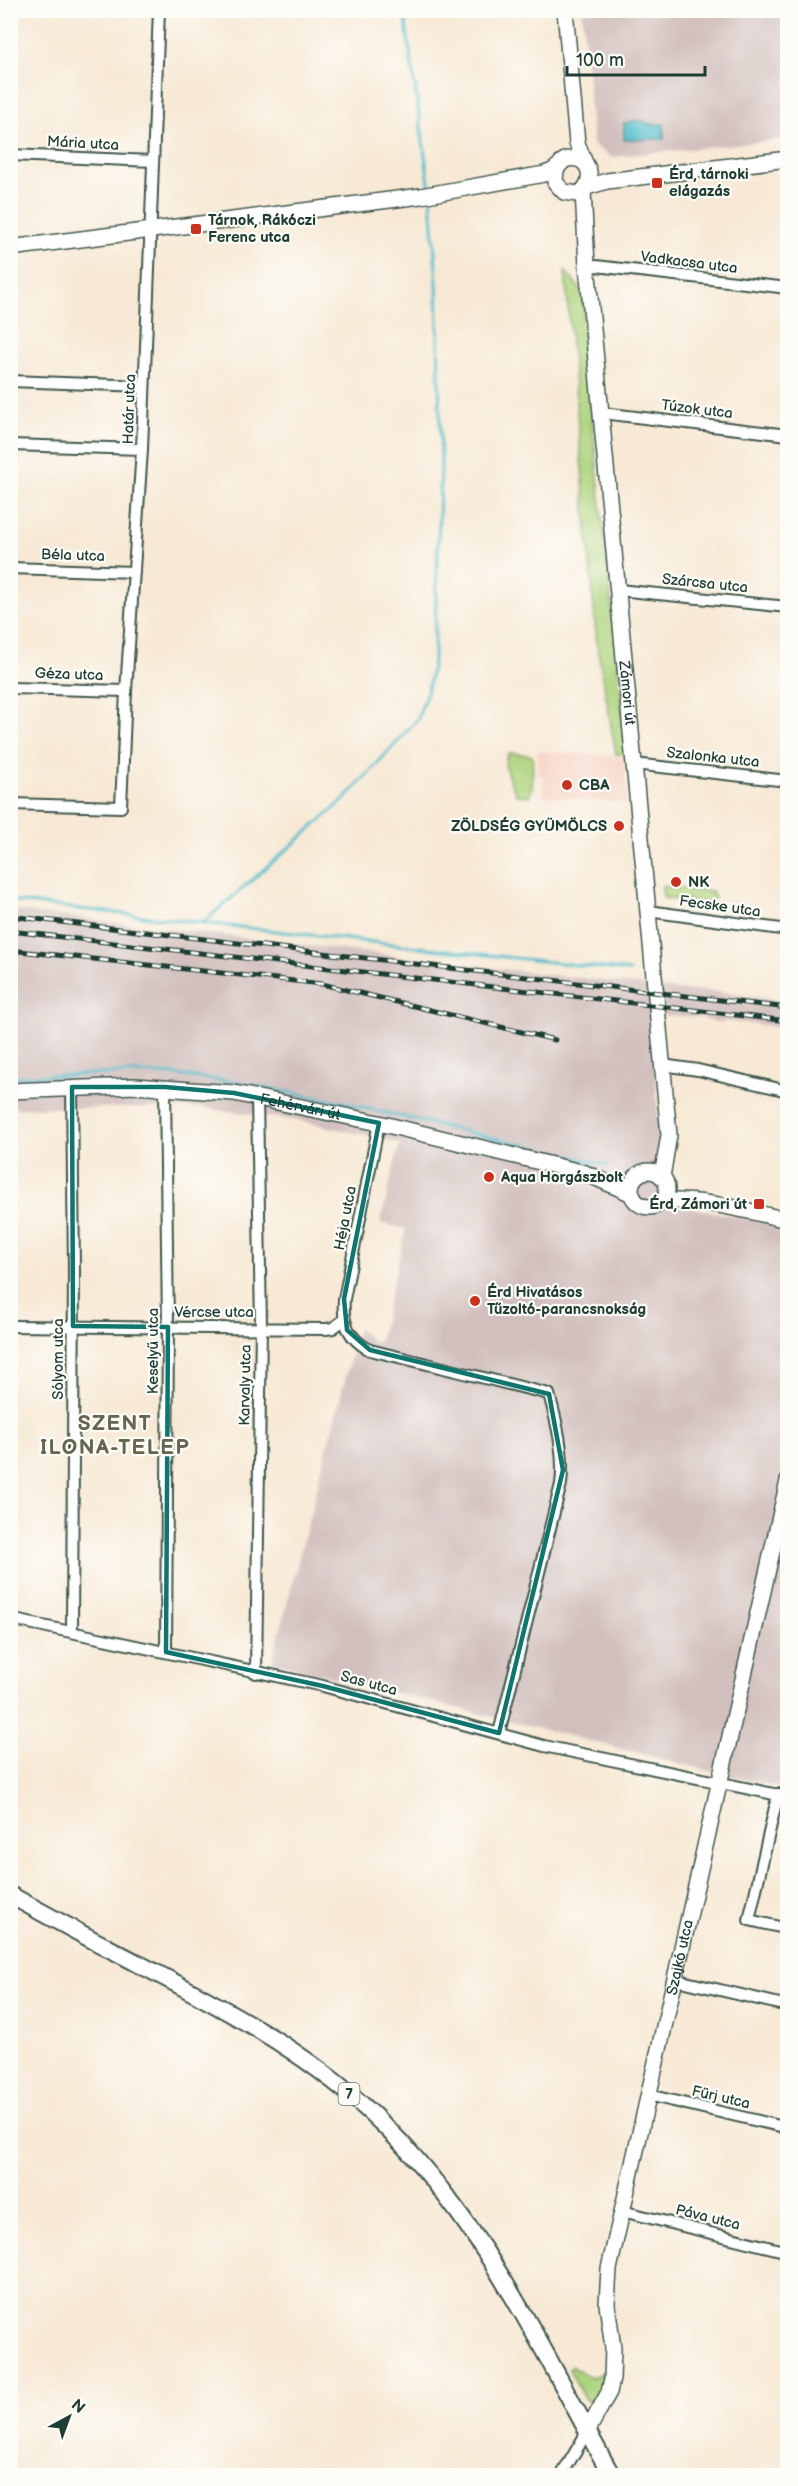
<svg xmlns="http://www.w3.org/2000/svg" width="798" height="2486" viewBox="0 0 798 2486" font-family="'Balsamiq Sans',sans-serif">
<style>
.built{fill:#f6d2c3}
.industrial{fill:#d1bfbd}
.green{fill:#add37d;stroke:#668858;stroke-width:1.5}
.water{fill:#4fbcca;stroke:#377c7f;stroke-width:1.5}
.lines{fill:none;stroke-linecap:round;stroke-linejoin:round}
.stream{stroke:#4fbcca;stroke-width:3}
.street-casing{stroke:#3f574c;stroke-width:14}
.secondary-casing{stroke:#3f574c;stroke-width:18}
.primary-casing{stroke:#3f574c;stroke-width:20}
.street{stroke:#fff;stroke-width:10}
.secondary{stroke:#fff;stroke-width:15}
.primary{stroke:#fff;stroke-width:16}
.rail-casing{stroke:#1f3d34;stroke-width:5}
.rail{stroke:#fdfcf7;stroke-width:3;stroke-dasharray:9;stroke-linecap:butt}
.marked{fill:none;stroke:#0f766e;stroke-width:4.5;stroke-linejoin:round}
.poi-dot{fill:#c8321e;stroke:#fdfcf7;stroke-width:2}
.labels{text-anchor:middle;stroke-width:4.5;stroke-linejoin:round;paint-order:stroke}
.shield{fill:#fdfcf7;stroke:#62766e;stroke-width:1.5}
.shield-label{font-size:14px;font-weight:bold;fill:#1f3d34}
.street-label{font-size:15px;fill:#1f3d34;stroke:#fdfcf7}
.poi-label{font-size:15px;font-weight:bold;fill:#1f3d34;stroke:#fdfcf7;text-anchor:start}
.district-label{font-size:21px;font-weight:bold;letter-spacing:1.5px;fill:#64674e;stroke:#fdfcf7}
</style>
<rect width="100%" height="100%" fill="#fdfcf7"/>
<filter id="ink" filterUnits="userSpaceOnUse"><feTurbulence type="fractalNoise" baseFrequency=".0167" numOctaves="2"/><feDisplacementMap in="SourceGraphic" scale="12" xChannelSelector="R" yChannelSelector="G"/><feConvolveMatrix kernelMatrix="1 2 1 2 8 2 1 2 1" color-interpolation-filters="sRGB"/></filter>
<filter id="wash" filterUnits="userSpaceOnUse"><feTurbulence type="fractalNoise" baseFrequency=".008" numOctaves="4" result="noise"/><feDisplacementMap in="SourceGraphic" scale="24" xChannelSelector="R" yChannelSelector="G"/><feGaussianBlur stdDeviation="1.35" result="paint"/><feColorMatrix in="noise" values="0 0 0 0 0 0 0 0 0 0 0 0 0 0 0 0 0 1.4 0 .05"/><feComposite in="paint" operator="in"/></filter>
<g filter="url(#wash)">
<rect width="100%" height="100%" fill="#f7e9d5"/>
<polygon class="built" points="538,751 624,757 627,803 543,796 543,776 538,775"/>
<g class="industrial">
<polygon points="582,11 787,11 787,139 612,157 593,145"/>
<polygon points="10,910 679,990 712,991 787,1002 787,1028 727,1021 721,1023 709,1021 704,1018 683,1016 651,1015 664,1202 787,1227 787,1790 272,1662 358,1329 371,1340 379,1342 406,1229 380,1223 400,1143 302,1121 201,1108 11,1108"/>
</g>
<g class="green">
<polygon points="565,271 582,291 592,420 627,754 616,754 597,645"/>
<path d="M509 753 530 755 533 758 532 787 529 796 516 795C512 782 499 765 509 753Z"/>
<polygon points="662,886 712,891 715,898 709,903 663,898"/>
<path d="M571 2366C582 2374 590 2381 603 2373L600 2388 591 2403 584 2399 569 2369Z"/>
</g>
<polygon class="water" points="641,120 649,124 664,124 664,139 624,140 624,123"/>
<g class="lines">
<g class="stream">
<polyline points="404,10 430,190"/>
<polyline points="10,901 630,971"/>
<polyline points="205,921 345,799 417,720 428,689 434,655 441,466 437,282 431,199"/>
<polyline points="10,1077 137,1073 176,1075 234,1082 340,1102 607,1165"/>
</g>
</g>
</g>
<g filter="url(#ink)">
<g class="lines">
<g class="street-casing">
<g id="street">
<polyline points="10,155 153,161"/>
<polyline points="587,265 788,288"/>
<polyline points="10,381 144,386"/>
<polyline points="602,413 788,435"/>
<polyline points="10,445 142,449"/>
<polyline points="10,568 134,572"/>
<polyline points="618,590 788,607"/>
<polyline points="10,688 126,691"/>
<polyline points="634,764 788,781"/>
<polyline points="10,804 121,807 126,691 142,449 159,10"/>
<polyline points="648,911 788,930"/>
<polyline points="662,1065 698,1070 788,1091"/>
<polyline points="165,1087 168,1327 166,1652"/>
<path d="M379 1123 344 1299C342 1324 349 1339 370 1350L549 1394C557 1423 565 1455 561 1484L499 1733"/>
<polyline points="10,1326 326,1329 333,1328 344,1320"/>
<polyline points="10,1619 323,1686 544,1746 788,1797"/>
<polyline points="72,1631 74,1271 72,1087"/>
<polyline points="256,1673 261,1326 257,1098"/>
<polyline points="778,1794 749,1920 788,1929"/>
<polyline points="673,1979 788,2006"/>
<polyline points="648,2095 788,2128"/>
<polyline points="622,2211 788,2252"/>
<polyline points="561,2476 587,2432"/>
</g>
</g>
<g class="secondary-casing">
<g id="secondary">
<polyline points="565,10 577,143 585,163"/>
<polyline points="587,187 607,181 788,159"/>
<path id="s1" d="M583 191 587 265 669 1135 662 1177"/>
<path d="M10 248 421 196 539 175C545 174 552 172 557 168 561 164 562 160 568 159 591 154 597 184 578 194L564 192 555 182 556 168"/>
<path id="s2" d="M10 1091 135 1086 234 1093 379 1123 585 1173 632 1194"/>
<circle cx="649" cy="1189" r="18"/>
<path d="M661 1202C698 1197 751 1212 788 1220"/>
<path id="s3" d="M587 2432 609 2392 612 2379 613 2348 607 2304 609 2269 788 1481"/>
</g>
</g>
<g class="primary-casing">
<path id="primary" d="M10 1895C45 1914 79 1933 114 1951 204 1998 295 2042 370 2112 479 2212 541 2348 612 2476"/>
</g>
<use href="#street" class="street"/>
<use href="#secondary" class="secondary"/>
<use href="#primary" class="primary"/>
<g class="rail-casing">
<g id="rail">
<polyline points="10,916 788,1008"/>
<polyline points="10,931 788,1021"/>
<polyline points="10,950 322,984 555,1040"/>
</g>
</g>
<use href="#rail" class="rail"/>
</g>
</g>
<path class="marked" d="M72 1087H165L234 1093 379 1123 344 1299 347 1330 370 1350 549 1394 563 1470 499 1733 323 1686 166 1652 168 1327 73 1326Z"/>
<g class="poi-dot">
<rect x="651" y="177" width="12" height="12" rx="3"/>
<rect x="190" y="223" width="12" height="12" rx="3"/>
<circle cx="567" cy="785" r="6"/>
<circle cx="619" cy="826" r="6"/>
<circle cx="676" cy="882" r="6"/>
<circle cx="489" cy="1177" r="6"/>
<rect x="753" y="1198" width="12" height="12" rx="3"/>
<circle cx="475" cy="1301" r="6"/>
</g>
<g class="labels">
<rect class="shield" x="338.5" y="2083" width="21" height="22" rx="4.5"/>
<g class="shield-label">
<text x="349" y="2099">7</text>
</g>
<g class="street-label">
<text transform="translate(83 143) rotate(3)" y="5">Mária utca</text>
<text transform="translate(689 262) rotate(7)" y="5">Vadkacsa utca</text>
<text transform="translate(129 409) rotate(-88)" y="5">Határ utca</text>
<text transform="translate(697 409) rotate(7)" y="5">Túzok utca</text>
<text transform="translate(73 555) rotate(2)" y="5">Béla utca</text>
<text transform="translate(705 583) rotate(6)" y="5">Szárcsa utca</text>
<text transform="translate(69 674) rotate(2)" y="5">Géza utca</text>
<text dy="5" stroke="none"><textPath href="#s1" startOffset="504">Zámori út</textPath></text>
<text transform="translate(713 757) rotate(6)" y="5">Szalonka utca</text>
<text transform="translate(720 906) rotate(8)" y="5">Fecske utca</text>
<text dy="5" stroke="none"><textPath href="#s2" startOffset="292">Fehérvári út</textPath></text>
<text transform="translate(345 1218) rotate(-79)" y="5">Héja utca</text>
<text x="214" y="1317">Vércse utca</text>
<text transform="translate(153 1351) rotate(-90)" y="5">Keselyű utca</text>
<text transform="translate(58 1359) rotate(-90)" y="5">Sólyom utca</text>
<text transform="translate(245 1385) rotate(-89)" y="5">Karvaly utca</text>
<text transform="translate(369 1683) rotate(15)" y="5">Sas utca</text>
<text dy="5" stroke="none"><textPath href="#s3" startOffset="489">Szajkó utca</textPath></text>
<text transform="translate(721 2097) rotate(13)" y="5">Fürj utca</text>
<text transform="translate(708 2217) rotate(14)" y="5">Páva utca</text>
</g>
<g class="poi-label">
<text x="669" y="179">Érd, tárnoki<tspan x="669" dy="17">elágazás</tspan></text>
<text x="208" y="225">Tárnok, Rákóczi<tspan x="208" dy="17">Ferenc utca</tspan></text>
<text x="579" y="790">CBA</text>
<text x="607" y="831" text-anchor="end">ZÖLDSÉG GYÜMÖLCS</text>
<text x="688" y="887">NK</text>
<text x="501" y="1182">Aqua Horgászbolt</text>
<text x="747" y="1209" text-anchor="end">Érd, Zámori út</text>
<text x="487" y="1297">Érd Hivatásos<tspan x="487" dy="17">Tűzoltó-parancsnokság</tspan></text>
</g>
<g class="district-label">
<text x="115" y="1430">SZENT<tspan x="115" dy="24">ILONA-TELEP</tspan></text>
</g>
</g>
<rect width="798" height="2486" fill="none" stroke="#fdfcf7" stroke-width="36"/>
<g transform="translate(69 2417) rotate(41)" stroke="#fdfcf7" stroke-width="4.5" paint-order="stroke">
<path d="M0-4.5L10 22L0 15L-10 22Z" fill="#1f3d34"/>
<text y="-9" font-size="16" font-weight="bold" text-anchor="middle" fill="#1f3d34">N</text>
</g>
<path d="M567 66v9h138v-9" fill="none" stroke="#1f3d34" stroke-width="3"/>
<text x="576" y="66" font-size="18" fill="#1f3d34" stroke="#fdfcf7" stroke-width="4.5" paint-order="stroke">100 m</text>
</svg>
